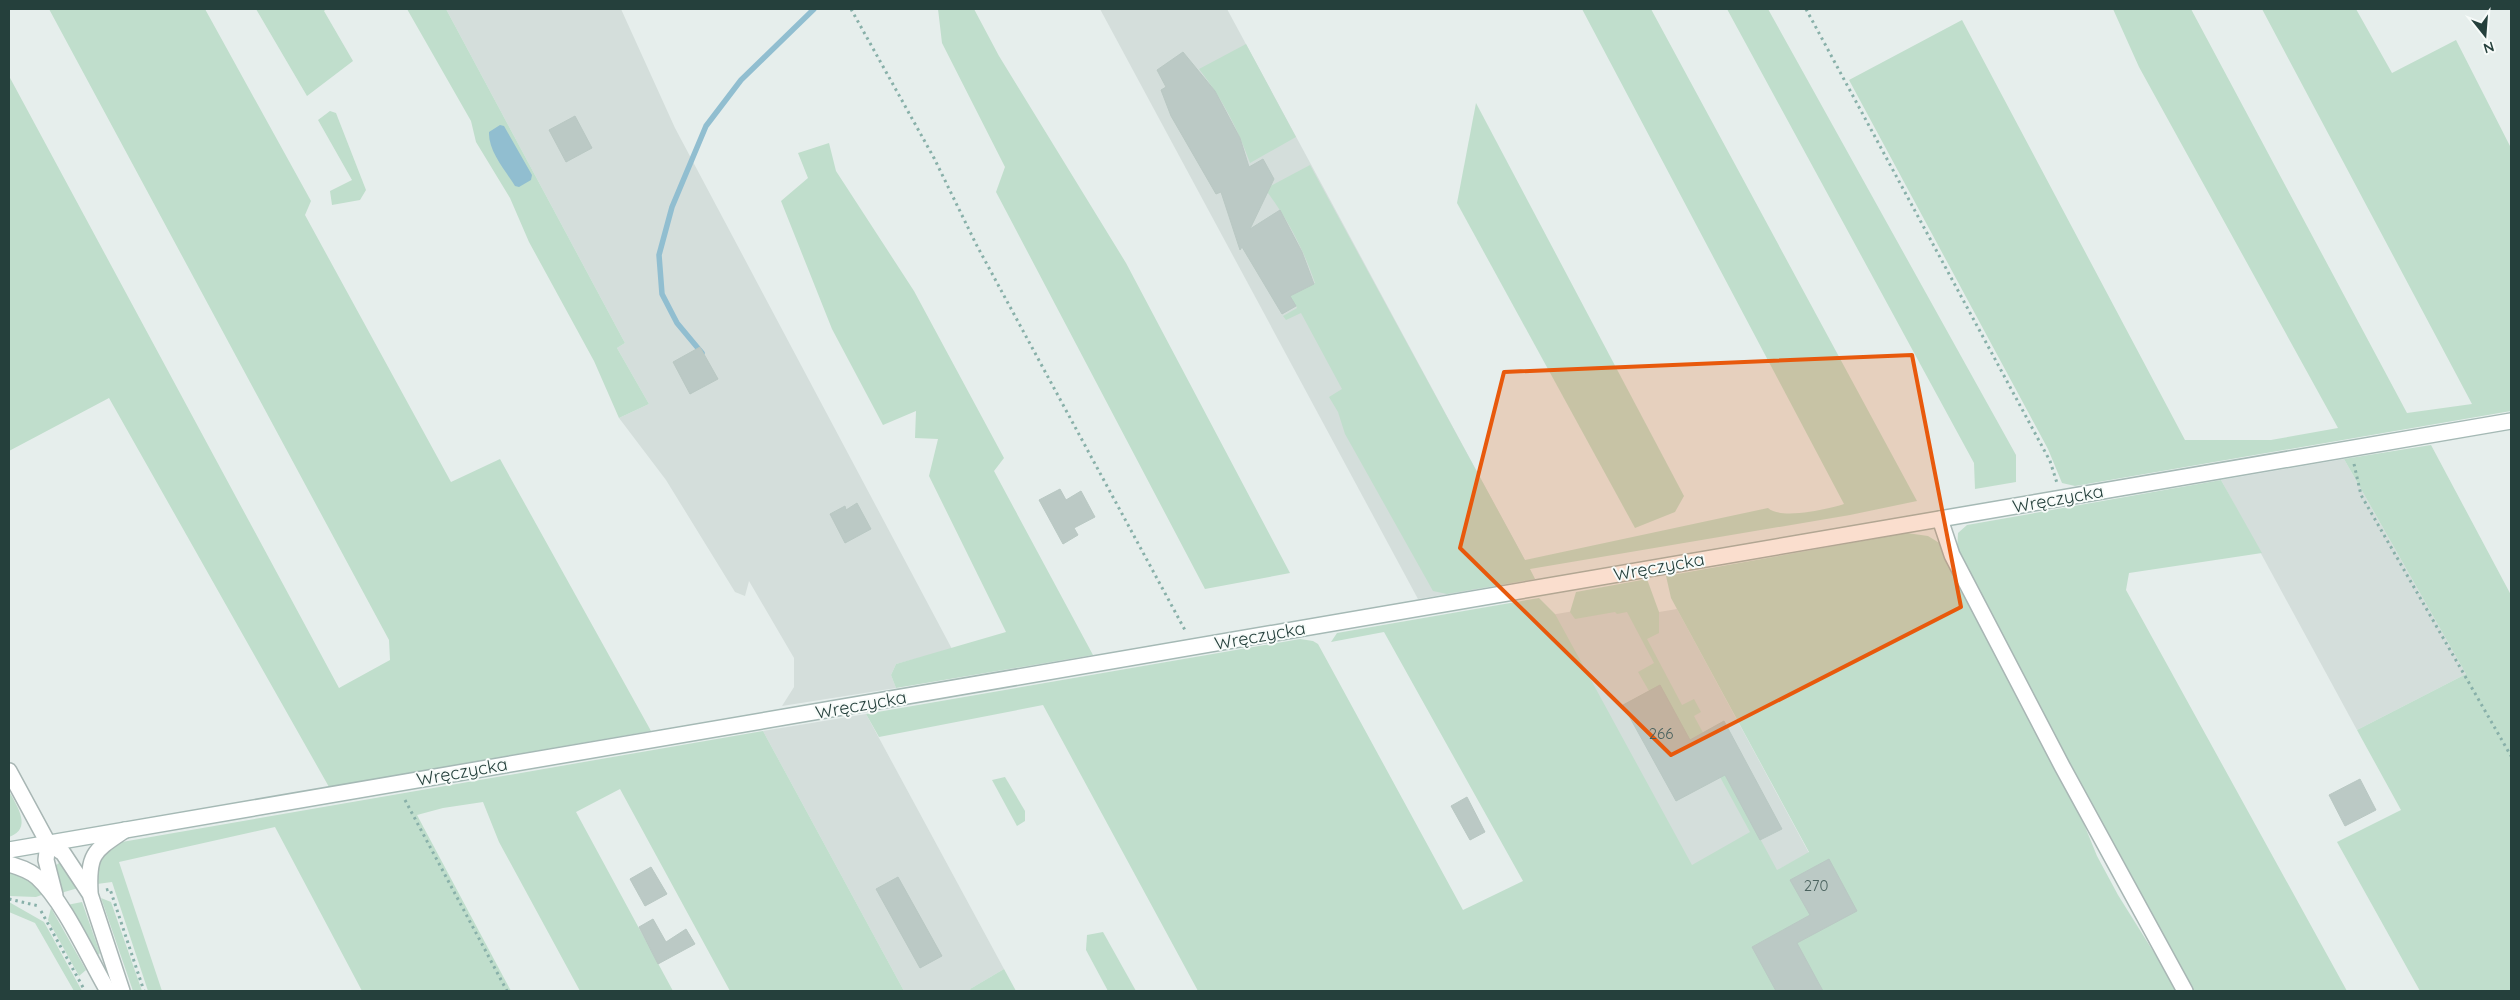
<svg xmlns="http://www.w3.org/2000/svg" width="2520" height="1000" viewBox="0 0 2520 1000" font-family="Quicksand,sans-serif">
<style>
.built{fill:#d4dedb}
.green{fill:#c0decc}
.water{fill:#91bed0}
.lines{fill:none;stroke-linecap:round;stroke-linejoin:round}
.stream{stroke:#91bed0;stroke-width:5.5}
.building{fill:#bbc9c5;stroke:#b9c8c3}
.minor-casing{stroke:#a8b6b4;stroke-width:18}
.secondary-casing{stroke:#a5b9b5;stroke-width:18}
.path{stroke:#88b0a9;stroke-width:3;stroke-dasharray:2.5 4;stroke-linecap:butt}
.minor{stroke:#fff;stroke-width:15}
.secondary{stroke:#fff;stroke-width:15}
.marked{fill:#e8590c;fill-opacity:0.2;stroke:#e8590c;stroke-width:4;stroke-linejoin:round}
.labels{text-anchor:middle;stroke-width:4;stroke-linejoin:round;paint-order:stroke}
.number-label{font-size:15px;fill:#4a625e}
.street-label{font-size:18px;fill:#25403c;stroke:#f7fbf9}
</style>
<rect width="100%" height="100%" fill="#e6eeec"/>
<g class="built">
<polygon points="446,9 621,9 675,128 952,649 896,664 891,675 896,688 782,706 794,687 794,658 749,581 745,596 735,592 666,480 619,418 649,404 617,348 625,343"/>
<polygon points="1100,9 1227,9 1535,579 1418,599"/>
<polygon points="2344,459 2466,674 2357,730 2221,480"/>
<polygon points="1627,602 1654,607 1659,612 1677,609 1809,853 1661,933 1498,624"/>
<polygon points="866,714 1004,969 970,989 971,991 904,991 763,731"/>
</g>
<g class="green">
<polygon points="49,9 205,9 311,201 305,215 451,482 500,459 651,731 329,787 109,398 9,451 9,76 339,688 390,660 389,640"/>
<polygon points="256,9 326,9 324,11 353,61 307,96"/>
<polygon points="407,9 446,9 625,343 617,348 649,404 619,418 594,361 529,242 510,198 476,142 471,121"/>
<polygon points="938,9 974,9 999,56 1126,263 1290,573 1205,589 996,192 1005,167 942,43"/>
<path d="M1582 9H1651L1917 501 1850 515 1530 569 1535 579 1447 594 1433 591 1345 434 1338 412 1329 397 1342 389 1301 313 1286 320 1283 316 1297 308 1290 296 1315 283C1303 248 1287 218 1265 189L1310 165 1525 560 1768 508C1781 520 1828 509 1844 504Z"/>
<polygon points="1727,9 1768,9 2016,455 2016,482 1975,489 1974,463"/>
<polygon points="2113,9 2191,9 2407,413 2472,404 2262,9 2356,9 2392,73 2456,40 2511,148 2511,411 2075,486 2062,483 2048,449 1849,80 1962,20 2185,440 2271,440 2338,428 2139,67"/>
<path d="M1246 44 1296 137 1250 163C1238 129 1222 98 1199 69Z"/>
<polygon points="1476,103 1684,496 1675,512 1635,528 1457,203"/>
<polygon points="330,111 336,113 366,190 360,200 332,205 330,191 352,180 318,120"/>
<polygon points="829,143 836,171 914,291 1004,458 994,471 1093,655 896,688 891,675 896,664 1006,632 929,476 938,439 915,438 916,411 883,425 832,329 781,201 808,178 798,153"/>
<polygon points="2431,445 2511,595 2511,991 2420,991 2337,842 2401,810 2357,730 2466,674 2344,459"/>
<polygon points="2221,480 2262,553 2129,573 2126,590 2347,991 2194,991 1976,596 1957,552 1958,533 1967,525"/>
<polygon points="1907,533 1928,536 1941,544 2073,797 2097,856 2118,895 2178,991 1198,991 1043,705 879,737 866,714 1300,639 1313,641 1318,644 1463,910 1523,881 1384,632 1331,642 1337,633 1539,598 1555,614 1692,865 1750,832 1720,777 1649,691 1638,672 1654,663 1627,612 1617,614 1615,612 1575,619 1570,612 1576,592 1647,579 1659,612 1659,633 1647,639 1682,705 1694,699 1701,712 1694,716 1777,870 1809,852 1671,598 1666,576"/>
<polygon points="763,731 904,991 730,991 620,789 576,812 673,991 580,991 499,842 483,802 443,808 417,815 511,991 362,991 275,827 119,862 162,991 148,991 112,882 97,884 95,863 116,843"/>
<polygon points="1005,777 1025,811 1025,821 1017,826 992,780"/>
<path d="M9 791C17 806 33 829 9 837Z"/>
<polygon points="63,860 78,888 61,893 55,866"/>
<polygon points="9,871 26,876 44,894 36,897 9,896"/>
<polygon points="101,898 111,902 142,991 133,991"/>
<polygon points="9,902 44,922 82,991 74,991 35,923 9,912"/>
<polygon points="82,902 100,953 97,956 67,905"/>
<polygon points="51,908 86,970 79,976 48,920"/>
<polygon points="1103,932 1136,991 1108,991 1086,950 1087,935"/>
<polygon points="1004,969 1016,991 971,991 970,989"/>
</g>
<path class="water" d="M500 125 504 126 532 175 531 180 519 187 515 186C505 170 488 151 489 132Z"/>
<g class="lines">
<polyline class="stream" points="702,353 677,323 662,294 659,255 672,207 706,126 741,80 814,9"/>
</g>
<g class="building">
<polygon points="1183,52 1215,91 1240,138 1249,167 1263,159 1274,179 1250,229 1280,210 1302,252 1314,284 1290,296 1296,306 1282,314 1242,247 1240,250 1221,192 1216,194 1171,116 1161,90 1166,87 1157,70"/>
<polygon points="575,116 592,148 566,162 549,130"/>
<polygon points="700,347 718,379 690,394 673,362"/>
<polygon points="1060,489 1066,500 1081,491 1095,517 1074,528 1078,535 1063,544 1039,500"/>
<polygon points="857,503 871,529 845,543 830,514 845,506 846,510"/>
<polygon points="1660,685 1690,740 1724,721 1782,829 1760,840 1725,775 1676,801 1623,705"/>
<polygon points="2360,779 2376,810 2345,826 2329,795"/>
<polygon points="1467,797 1485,832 1470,840 1451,806"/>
<polygon points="1829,859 1857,911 1797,943 1823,991 1776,991 1752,947 1810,915 1790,880"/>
<polygon points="651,867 667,894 645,906 630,879"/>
<polygon points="898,877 942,956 920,968 876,889"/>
<polygon points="653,919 666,942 686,929 695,944 658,964 639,927"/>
</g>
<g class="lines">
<g class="minor-casing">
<g id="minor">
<polyline points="1940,519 1952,555 2062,766 2185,991"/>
<polyline points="9,771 48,843 63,853 90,894 122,991"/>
<polyline points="48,843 46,860 55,895"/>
<path d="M9 864C19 867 29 870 37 877 65 903 88 957 108 991"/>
<path d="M90 892C88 853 94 851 125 830"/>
</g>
</g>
<g class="secondary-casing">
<polyline id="secondary" points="9,850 2511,421"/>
</g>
<g class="path">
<polyline points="851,9 934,158 976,244 1186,632"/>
<polyline points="1806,9 2050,461 2057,483"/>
<polyline points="2354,464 2361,495 2511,756"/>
<polyline points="405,800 507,991"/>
<polyline points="106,890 110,889 144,991"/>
<polyline points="9,899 39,906"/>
<polyline points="41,911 85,991"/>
</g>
<use href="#minor" class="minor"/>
<use href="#secondary" class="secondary"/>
</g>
<path class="marked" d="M1912 355 1961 607 1671 755 1460 548 1504 372Z"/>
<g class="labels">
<g class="number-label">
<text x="1661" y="739">266</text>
<text x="1816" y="891">270</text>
</g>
<g class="street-label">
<text transform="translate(2058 499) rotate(-10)" y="6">Wręczycka</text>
<text transform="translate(1659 567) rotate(-10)" y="6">Wręczycka</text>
<text transform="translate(1260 636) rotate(-10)" y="6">Wręczycka</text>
<text transform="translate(861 705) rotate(-10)" y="6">Wręczycka</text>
<text transform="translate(462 772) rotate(-10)" y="6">Wręczycka</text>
</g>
</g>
<rect width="2520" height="1000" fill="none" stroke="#25403c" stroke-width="20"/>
<g transform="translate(2485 35) rotate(163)" stroke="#f7fbf9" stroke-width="4" paint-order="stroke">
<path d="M0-4L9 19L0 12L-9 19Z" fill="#25403c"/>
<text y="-8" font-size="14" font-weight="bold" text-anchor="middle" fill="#25403c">N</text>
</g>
</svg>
